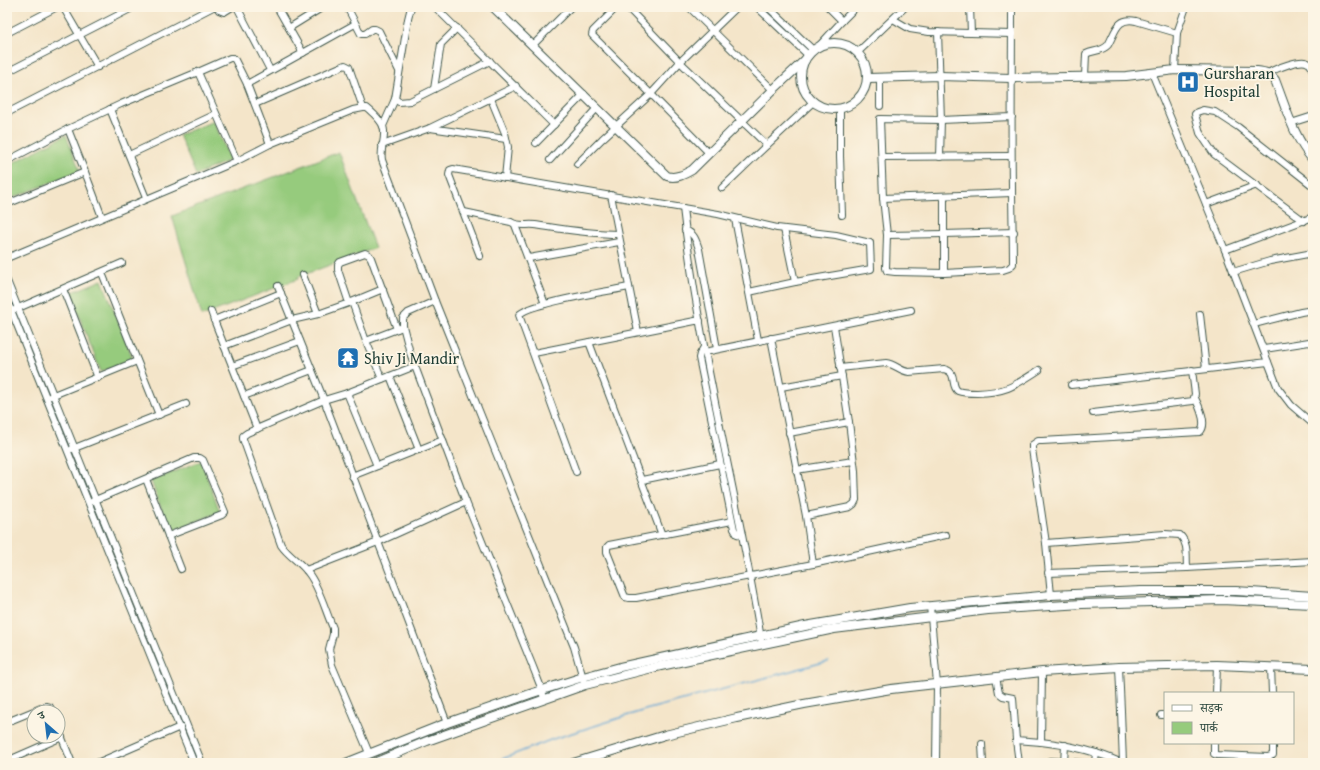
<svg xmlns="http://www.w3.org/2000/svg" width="1320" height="770" viewBox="0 0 1320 770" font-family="'Gentium Book Plus','Noto Serif Devanagari',serif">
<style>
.green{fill:#96cb7d;stroke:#5a8458}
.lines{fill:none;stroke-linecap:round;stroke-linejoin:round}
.stream{stroke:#5ea5d4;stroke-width:1.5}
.street-casing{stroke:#3f564a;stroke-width:8}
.secondary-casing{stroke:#3f564a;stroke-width:10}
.street{stroke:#fff;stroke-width:6}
.secondary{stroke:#fff;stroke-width:8}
.labels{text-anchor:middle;stroke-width:3.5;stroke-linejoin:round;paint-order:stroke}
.poi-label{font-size:16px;fill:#1f3d34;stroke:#fcf5e5;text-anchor:start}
</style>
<rect width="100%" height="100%" fill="#fcf5e5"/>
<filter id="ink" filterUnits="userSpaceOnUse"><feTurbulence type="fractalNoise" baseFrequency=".025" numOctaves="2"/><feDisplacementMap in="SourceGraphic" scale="8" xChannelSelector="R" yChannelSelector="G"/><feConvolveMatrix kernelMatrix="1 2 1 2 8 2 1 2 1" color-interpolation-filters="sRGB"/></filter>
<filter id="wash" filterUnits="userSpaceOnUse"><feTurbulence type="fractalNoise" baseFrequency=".012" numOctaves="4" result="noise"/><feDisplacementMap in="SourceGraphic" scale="16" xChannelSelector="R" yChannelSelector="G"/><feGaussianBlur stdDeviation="0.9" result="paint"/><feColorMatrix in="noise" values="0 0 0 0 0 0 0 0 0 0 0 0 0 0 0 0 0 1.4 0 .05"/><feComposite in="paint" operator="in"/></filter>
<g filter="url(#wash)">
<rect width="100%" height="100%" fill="#f4e5c9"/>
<g class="green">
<polygon points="214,121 230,160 196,175 179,135"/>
<polygon points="66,135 80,171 7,200 7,166"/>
<polygon points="339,152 375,248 298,277 298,279 202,316 172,216"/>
<polygon points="102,280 133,359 101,372 70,293"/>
<polygon points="201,461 220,512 170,532 151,481"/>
</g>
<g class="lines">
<polyline class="stream" points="492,763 553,739 645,710 828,661"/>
</g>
</g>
<g filter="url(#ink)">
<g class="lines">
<g class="street-casing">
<g id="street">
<polyline points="63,7 98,67"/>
<polyline points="217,7 219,10 224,12 232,7"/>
<polyline points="237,7 270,70"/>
<polyline points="277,7 303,53"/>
<polyline points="347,7 361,34 365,34 372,29 375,29 379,31 399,71"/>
<polyline points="435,7 554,125"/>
<polyline points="617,7 593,31 592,35 651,94 709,153"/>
<polyline points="627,7 680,62 767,145 813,102"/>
<polyline points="689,7 773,90"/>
<polyline points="757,7 808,55"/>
<polyline points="768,7 813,50"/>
<polyline points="970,7 971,33"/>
<path d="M1012 7C1012 66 1011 125 1012 185 1012 211 1013 238 1013 264L1009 268 1003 270 944 273 895 272 887 271 886 268 887 235 883 198 880 119 941 120 1012 117"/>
<polyline points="893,19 910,29 929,32 1012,34"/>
<polyline points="842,21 856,7"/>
<polyline points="289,28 323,7"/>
<polyline points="938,32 941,120 940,157"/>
<polyline points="7,33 57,7"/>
<polyline points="532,46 571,7"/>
<polyline points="818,47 842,21 828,7"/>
<polyline points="858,52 905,7"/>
<polyline points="1175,70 1177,33 1186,7"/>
<polyline points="7,72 134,7"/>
<polyline points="198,72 230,58 233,58 235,60 247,84 270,144"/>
<polyline points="1152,73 1225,250 1278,388 1291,405 1313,424"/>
<path d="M1268 73C1275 69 1301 58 1308 63 1311 64 1312 68 1313 71"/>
<path d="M1085 76 1086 54C1093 50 1102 52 1108 45 1116 31 1117 17 1136 21L1177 33"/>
<polyline points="880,78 880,106"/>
<polyline points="247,84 355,24"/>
<polyline points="434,89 441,44 457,28"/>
<polyline points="395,99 399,102 410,101 490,61"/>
<polyline points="491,99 505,133 508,147 505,178"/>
<polyline points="255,104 345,65 349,67 363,108"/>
<polyline points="110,109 146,198"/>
<polyline points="840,109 840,156 842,215"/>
<polyline points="7,113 213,7"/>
<polyline points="1291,123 1313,116"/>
<polyline points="383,126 395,99 408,19 411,7"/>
<polyline points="430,128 506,139"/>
<polyline points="68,129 85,172 102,217"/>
<polyline points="536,143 584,94"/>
<polyline points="382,145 430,128 516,86"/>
<polyline points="129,155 216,114"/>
<polyline points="882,157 1011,156"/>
<polyline points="550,160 597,108"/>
<polyline points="7,161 68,129 121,104 198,72 237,161"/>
<polyline points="577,164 602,139 651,94 680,62 737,7"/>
<polyline points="722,188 767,145"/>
<polyline points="611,195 638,332"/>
<polyline points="883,198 1012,193"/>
<polyline points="7,204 85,172"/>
<polyline points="1206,204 1257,185"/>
<path d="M683 208C699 353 738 495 761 639"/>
<path d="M464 212 511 222C518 227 527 224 535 225 562 229 590 234 618 234"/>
<polyline points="735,219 758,340"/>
<polyline points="1304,221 1214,154 1200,133 1195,114 1197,112 1203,110 1215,112 1238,127 1313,186"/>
<polyline points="515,225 545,304"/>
<polyline points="784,229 795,282"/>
<path d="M685 230C694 233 696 240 699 249L717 349"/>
<polyline points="887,235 944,234 1014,232"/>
<polyline points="1225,250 1313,217"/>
<polyline points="480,256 449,175 450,170 453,169 718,214 777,228 836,235 870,243 871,269 795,282 749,292"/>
<path d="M7 258 237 161 270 144 353 110 363 108H367C373 113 384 123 384 131 385 142 380 148 382 160L435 301 574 647 585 685"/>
<polyline points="529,258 619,242"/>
<polyline points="1233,272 1270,261 1313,253"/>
<polyline points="102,273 159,415"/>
<polyline points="944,273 944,196"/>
<polyline points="303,275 318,314"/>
<polyline points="7,281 202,763"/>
<polyline points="278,286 324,400 447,723"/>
<polyline points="63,289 98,378"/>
<polyline points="7,300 85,494 194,763"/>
<polyline points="435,301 408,313 403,318 403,326 410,353 466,502 533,667 542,690 544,699"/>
<polyline points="352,302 366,341 382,379"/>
<polyline points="349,303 338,270 338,265 340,262 365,253 369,255 371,258 397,329"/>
<polyline points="16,309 122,263"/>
<polyline points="211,311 214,320"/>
<polyline points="1200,314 1206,369"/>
<polyline points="1254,324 1301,312 1313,310"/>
<polyline points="771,338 806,516 813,564"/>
<polyline points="366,341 400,328"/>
<polyline points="589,342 662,535"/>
<polyline points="224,346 292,320 318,314 349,303 383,289"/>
<polyline points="704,347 700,354 699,358 734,529 737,534 742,535"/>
<polyline points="1264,349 1309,342 1313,344"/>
<polyline points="705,352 911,310"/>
<polyline points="534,353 695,321 700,321"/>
<polyline points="232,366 300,341"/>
<path d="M840 368 886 363C895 364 900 371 909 372L944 369C958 372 950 386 958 391 963 393 972 393 977 393 1007 392 1014 386 1039 370"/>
<polyline points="390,376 419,450"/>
<polyline points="1071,385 1268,362"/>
<polyline points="781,387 842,376"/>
<polyline points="347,393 377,466"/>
<polyline points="51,396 137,361"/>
<polyline points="244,396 312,370"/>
<polyline points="1093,413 1193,401 1195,394 1192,370"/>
<polyline points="257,429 214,320 281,293"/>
<polyline points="789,433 849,422"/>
<polyline points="72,449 186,404"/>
<polyline points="796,470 853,461"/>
<path d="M576 472 519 315C528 303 611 291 629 287"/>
<polyline points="352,476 443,440"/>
<polyline points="146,479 181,569"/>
<polyline points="642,480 720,464"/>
<polyline points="93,501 194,458 200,458 203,460 225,512 222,515 168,536"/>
<polyline points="806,516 850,507 854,504 856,500 855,471 849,422 834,326"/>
<polyline points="732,521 609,545 607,547 607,552 625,597 629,598 636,598 813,564 946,535"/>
<path d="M1046 543 1165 534 1180 535C1189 544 1186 557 1187 568"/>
<polyline points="306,570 378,542 466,502"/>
<polyline points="1048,573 1187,568 1313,561"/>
<path d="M1051 595 1046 543 1032 449V445L1038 441H1042L1200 432C1208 424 1199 406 1195 398"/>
<polyline points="930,606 937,684 936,763"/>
<polyline points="1119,667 1121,711 1123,763"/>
<polyline points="1271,667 1272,693"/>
<path d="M1042 672 1041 742C1069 745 1096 751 1122 763"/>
<polyline points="996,677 999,693 1003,696 1013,698 1016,740 1041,742"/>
<polyline points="1216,693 1217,665"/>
<polyline points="1161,715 1165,715"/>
<polyline points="7,722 46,706 50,707 52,712"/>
<polyline points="58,728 72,763"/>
<polyline points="1016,740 1019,763"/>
<polyline points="1214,743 1214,754 1217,755 1268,757 1273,755 1273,743"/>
<polyline points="982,744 983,763"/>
<path d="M369 753 332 665 329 649 333 634V628C325 610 320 589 309 574 301 562 289 557 281 545L243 439V436L247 433 324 400 347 393 415 366"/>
<polyline points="7,761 62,737"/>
<polyline points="1050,761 1083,763"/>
<polyline points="97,763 180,727"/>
<polyline points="1064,763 1065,745"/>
<polyline points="1093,763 1095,762 1096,753"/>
</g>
</g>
<g class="secondary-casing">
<g id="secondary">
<path d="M493 7 667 176C676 179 685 174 692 170L773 90 805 60"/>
<circle cx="834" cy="76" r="33"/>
<path d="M868 78 940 76 1011 78 1126 76 1175 70 1257 71C1265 72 1270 73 1275 80 1286 108 1293 136 1313 160"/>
<polyline points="346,763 447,723 530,694 583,677 620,667 805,626 910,608 1051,595 1141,591 1236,591 1313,596"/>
<polyline points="374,763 427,741 585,685 656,667 834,629 988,610 1082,604 1221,600 1313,604"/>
<polyline points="573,763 665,735 737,718 804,704 891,689 1042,672 1119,667 1217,665 1313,669"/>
</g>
</g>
<use href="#street" class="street"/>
<use href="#secondary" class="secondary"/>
</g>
</g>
<defs>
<g id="hospital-square" transform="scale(1.15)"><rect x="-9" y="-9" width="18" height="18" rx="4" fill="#1f6fb2" stroke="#fcf5e5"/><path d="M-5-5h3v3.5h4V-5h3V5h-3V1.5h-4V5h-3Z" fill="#fff"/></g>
<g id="temple-square" transform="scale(1.15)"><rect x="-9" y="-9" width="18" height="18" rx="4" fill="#1f6fb2" stroke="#fcf5e5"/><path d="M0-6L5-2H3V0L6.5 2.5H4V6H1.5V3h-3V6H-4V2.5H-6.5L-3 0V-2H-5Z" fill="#fff"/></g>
</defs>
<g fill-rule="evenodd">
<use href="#hospital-square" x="1188" y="82"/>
<use href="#temple-square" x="348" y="358"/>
</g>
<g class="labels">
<g class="poi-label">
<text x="1204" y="79">Gursharan<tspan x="1204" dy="18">Hospital</tspan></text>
<text x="364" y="364">Shiv Ji Mandir</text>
</g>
</g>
<rect width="1320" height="770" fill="none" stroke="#fcf5e5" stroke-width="24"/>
<rect x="1164" y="692" width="130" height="52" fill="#fcf5e5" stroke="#a4ab9e"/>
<rect x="1172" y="705" width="20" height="6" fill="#ffffff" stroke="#a4ab9e"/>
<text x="1200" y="712" font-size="12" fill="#1f3d34">सड़क</text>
<rect x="1172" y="722" width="20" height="12" fill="#96cb7d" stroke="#a4ab9e"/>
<text x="1200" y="732" font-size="12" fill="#1f3d34">पार्क</text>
<g transform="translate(46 724) rotate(332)"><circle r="19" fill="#fcf5e5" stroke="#a4ab9e"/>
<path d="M0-3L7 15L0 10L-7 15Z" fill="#1f6fb2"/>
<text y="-6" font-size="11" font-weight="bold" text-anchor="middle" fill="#1f3d34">उ</text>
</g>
</svg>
